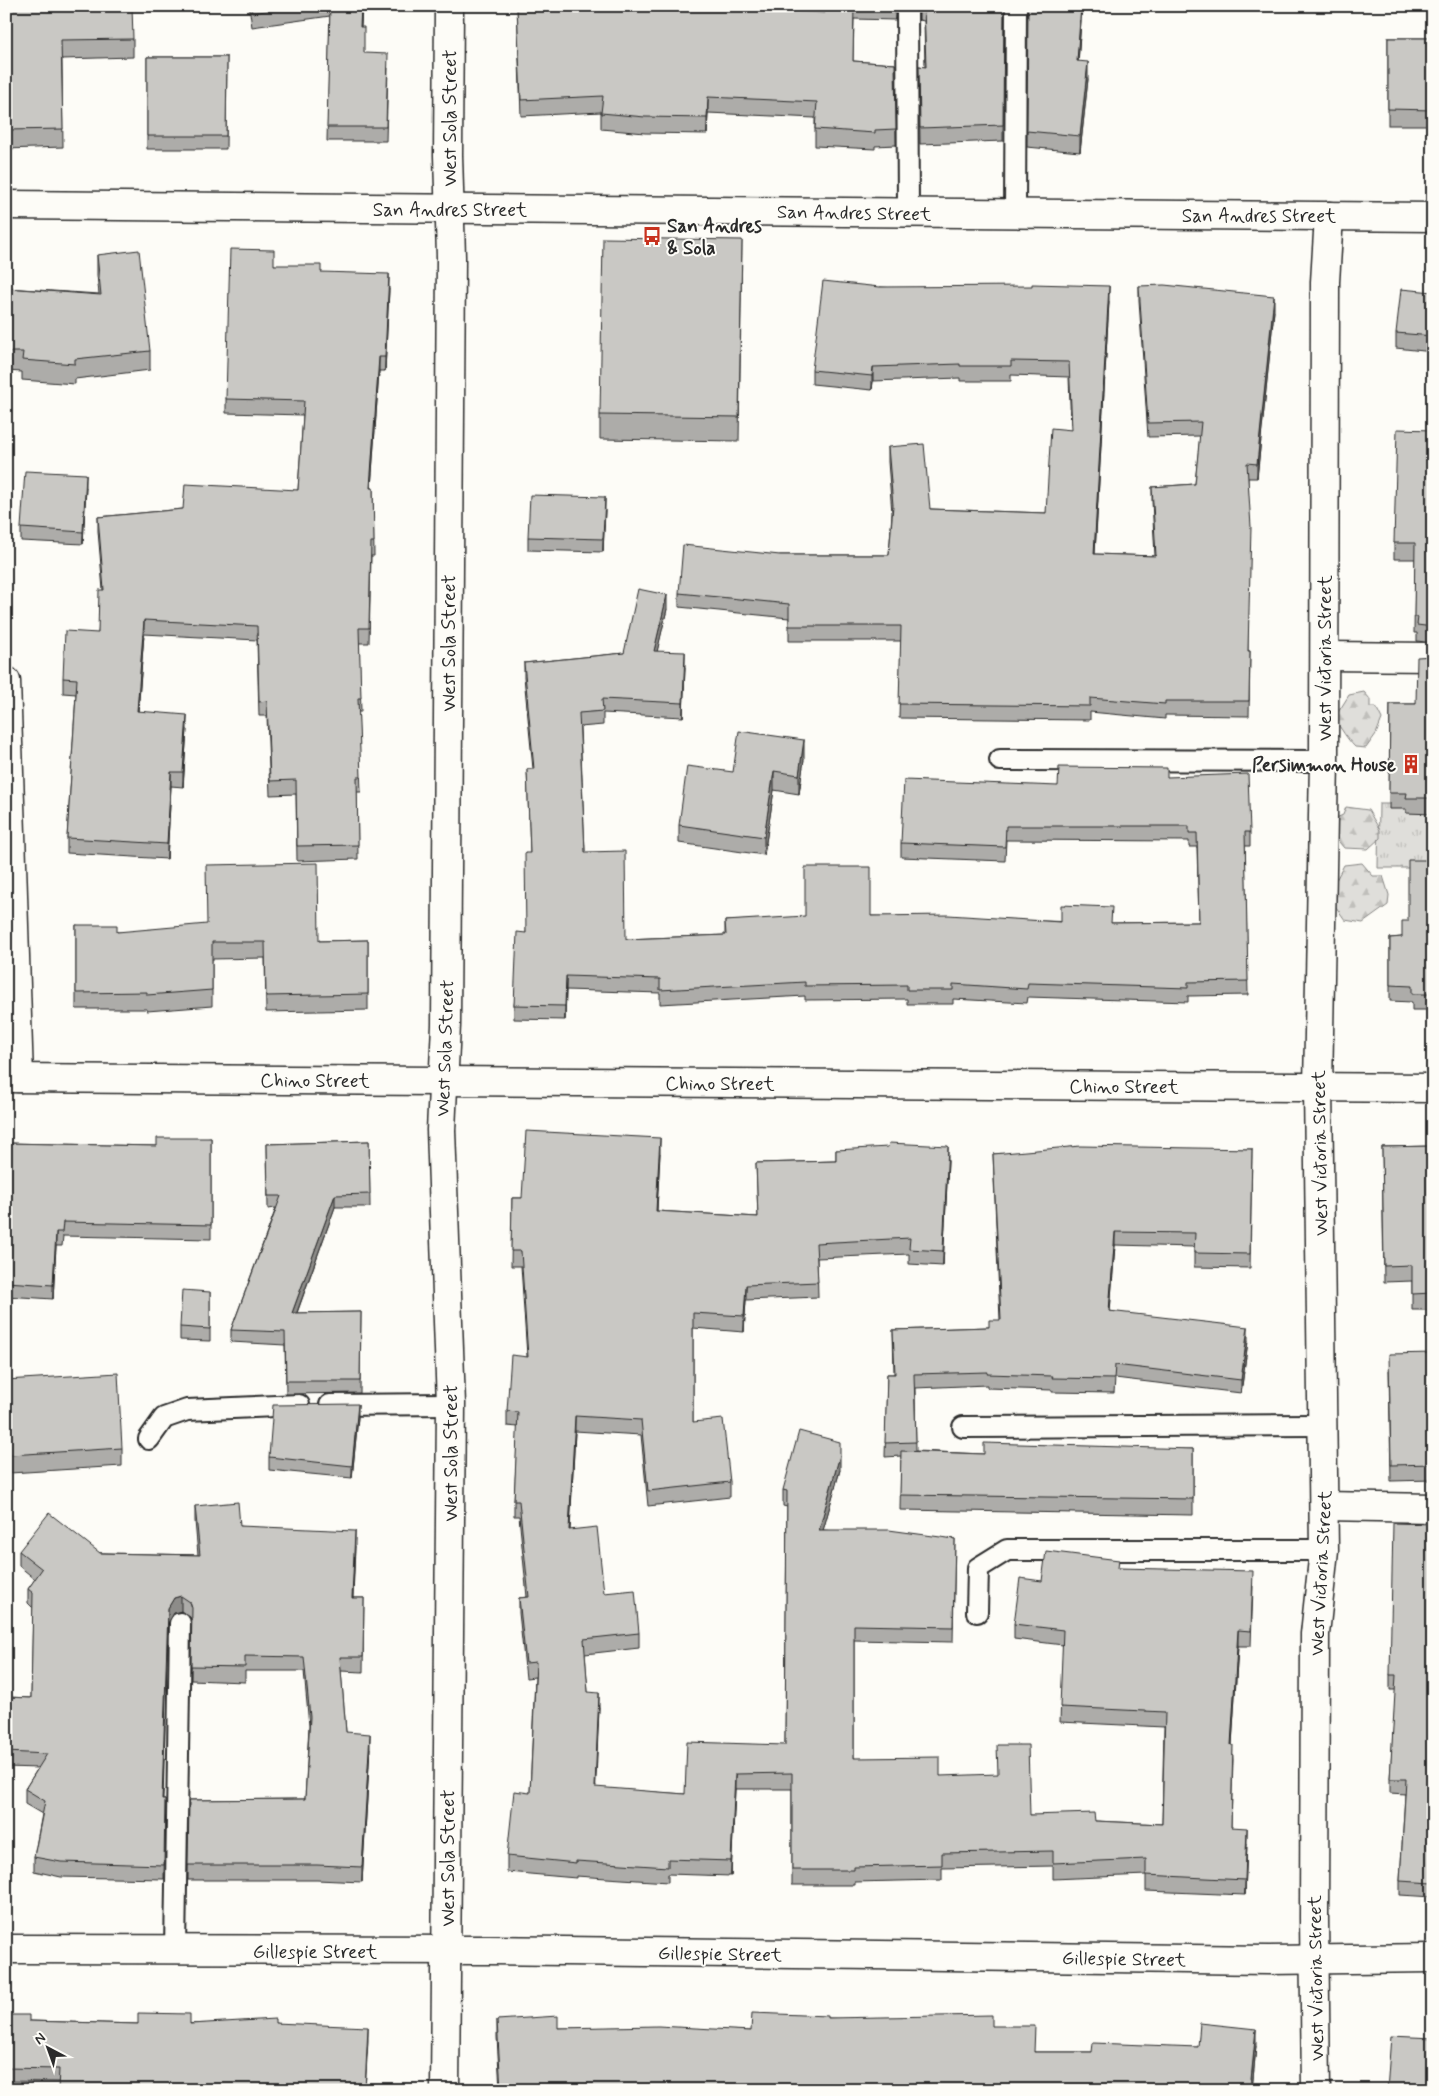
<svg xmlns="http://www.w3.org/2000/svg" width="1439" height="2096" viewBox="0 0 1439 2096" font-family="Mynerve,sans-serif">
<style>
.grass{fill:url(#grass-tufts);stroke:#858482}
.forest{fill:url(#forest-firs);stroke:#858482}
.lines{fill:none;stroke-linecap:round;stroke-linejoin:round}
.service-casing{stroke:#2b2b2b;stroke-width:24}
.minor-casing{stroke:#2b2b2b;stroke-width:31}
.tertiary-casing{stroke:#2b2b2b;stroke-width:31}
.service{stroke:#fdfcf7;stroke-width:20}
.minor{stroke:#fdfcf7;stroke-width:28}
.tertiary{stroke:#fdfcf7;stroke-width:28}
.wall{fill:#adaca9;stroke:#2b2b2b}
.shaded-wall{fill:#8d8c89;stroke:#2b2b2b}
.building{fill:#c9c8c4;stroke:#2b2b2b}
.labels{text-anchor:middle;stroke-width:4;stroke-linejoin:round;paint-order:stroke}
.street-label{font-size:19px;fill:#2b2b2b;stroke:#fdfcf7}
.poi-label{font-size:19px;font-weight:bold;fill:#2b2b2b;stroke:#fdfcf7;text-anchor:start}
</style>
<defs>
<pattern id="grass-tufts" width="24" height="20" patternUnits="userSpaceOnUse" patternTransform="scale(1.25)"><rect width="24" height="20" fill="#dfdeda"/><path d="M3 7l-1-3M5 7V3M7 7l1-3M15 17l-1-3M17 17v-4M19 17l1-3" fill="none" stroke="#c0bfbb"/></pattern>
<pattern id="forest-firs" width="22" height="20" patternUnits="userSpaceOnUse" patternTransform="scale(1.25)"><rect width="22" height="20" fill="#dfdeda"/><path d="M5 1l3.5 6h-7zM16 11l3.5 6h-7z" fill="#c0bfbb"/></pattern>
</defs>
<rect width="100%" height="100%" fill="#fdfcf7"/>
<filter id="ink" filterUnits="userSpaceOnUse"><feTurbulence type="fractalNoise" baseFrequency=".02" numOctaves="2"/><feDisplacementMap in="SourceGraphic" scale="10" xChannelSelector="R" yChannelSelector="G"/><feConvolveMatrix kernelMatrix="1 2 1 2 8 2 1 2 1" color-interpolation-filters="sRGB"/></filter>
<g filter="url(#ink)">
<polygon class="grass" points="1379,804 1433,804 1433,868 1378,868"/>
<g class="forest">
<path d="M1364 692 1370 699V707H1376L1382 719 1376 734 1366 748 1355 747C1346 738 1342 729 1334 719L1349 695Z"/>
<polygon points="1346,807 1368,810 1380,830 1380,838 1368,849 1344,848 1334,836 1336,818 1343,815"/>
<polygon points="1362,863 1373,876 1383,876 1389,895 1388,905 1363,923 1345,920 1334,904 1333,886 1344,865"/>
</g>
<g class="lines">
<g class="service-casing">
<g id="service">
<polyline points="907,6 908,212"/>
<polyline points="1015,213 1016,6"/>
<polyline points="1000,760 1324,761"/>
<polyline points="330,1405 451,1404"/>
<polyline points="963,1427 1324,1425"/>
<polyline points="149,1439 164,1418 187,1410 299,1405"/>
<polyline points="977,1612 978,1568 1007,1550 1324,1550"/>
<polyline points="175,1950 180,1623"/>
</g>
</g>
<g class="minor-casing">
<g id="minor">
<polyline points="1325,656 1433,657"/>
<polyline points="6,681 19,1078"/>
<polyline points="6,1078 1433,1088"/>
<polyline points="1324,1506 1433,1508"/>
<polyline points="6,1949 487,1950 1268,1960 1433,1958"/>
<polyline points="445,2090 451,1404 441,1130 446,1025 451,257 448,155 449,6"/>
<polyline points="1316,2090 1314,1918 1315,1634 1324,1550 1318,1088 1324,761 1325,282 1329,216"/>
</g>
</g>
<g class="tertiary-casing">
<polyline id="tertiary" points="6,205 1433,217"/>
</g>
<use href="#service" class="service"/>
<use href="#minor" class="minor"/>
<use href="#tertiary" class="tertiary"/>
</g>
<g class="wall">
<polygon points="6,6 67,8 133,39 133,57 62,59 63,147 6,149"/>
<polygon points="249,6 362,6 361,27 364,53 388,68 386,141 327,141 330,16 252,27"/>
<polygon points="517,6 630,6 660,9 729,8 825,13 825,6 896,6 895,20 854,19 853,61 895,64 896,145 875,146 875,149 815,146 815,118 708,113 707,134 645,133 601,129 601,112 521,116"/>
<polygon points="919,6 1004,6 1003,141 920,144 919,66 925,67 924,21 919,20"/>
<polygon points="1028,6 1082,6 1078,62 1088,79 1080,152 1027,147"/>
<rect x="1388" y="38" width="45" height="87"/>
<polygon points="147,57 227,57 226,149 147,149"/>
<polygon points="742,240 739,441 600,439 600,415"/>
<polygon points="97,255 150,351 150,370 75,379 75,384 22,380 22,372 6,371 6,288 99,294 97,275"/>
<polygon points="274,265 321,272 389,289 385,371 379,371 371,488 373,488 374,556 371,556 369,643 359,643 361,712 358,712 361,792 357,792 358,859 297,861 296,794 270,795 267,716 259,716 257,640 144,634 138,711 187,729 183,787 171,786 167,859 67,853 67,838 76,694 63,693 63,678 98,633 103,590 98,531 98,517 183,509 298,490 303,415 226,413 226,399"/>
<polygon points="1139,286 1274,311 1257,478 1248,478 1248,651 1250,651 1249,716 1165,715 1165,719 1090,712 1090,720 899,718 901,641 789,641 789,618 679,607 679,593 780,555 889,555 892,513 888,462 888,447 930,509 1046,513 1071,430 1069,377 1011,375 1011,381 960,381 960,378 873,381 872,390 812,384 812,370 880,287 1109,301 1095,554 1155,556 1152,501 1152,487 1195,484 1200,436 1148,437 1139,300"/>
<polygon points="1433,292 1433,352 1396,348 1396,333"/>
<polygon points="1433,430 1433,643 1417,641 1417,633 1414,633 1415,559 1394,559 1394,543"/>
<polygon points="86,487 83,544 21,541 21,528"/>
<polygon points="605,510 603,552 528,550 528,537"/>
<polygon points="667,609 657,651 685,667 683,717 603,713 603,725 580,727 585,852 626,939 725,935 725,921 871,916 1111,923 1199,922 1197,847 1189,847 1189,841 1006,840 1005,861 901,857 901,843 1058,786 1167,777 1250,832 1250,846 1245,846 1248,995 1188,996 1188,1002 1028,997 1027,1003 953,999 953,1004 907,1004 907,999 805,1000 805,996 660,1004 660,993 566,990 565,1020 514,1019 514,1005 526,933 530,853 527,769 533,769 524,677 524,663 624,653"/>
<polygon points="1433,656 1433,814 1406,813 1406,809 1389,809 1390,704 1416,704"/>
<polygon points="804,759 799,794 774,790 764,855 679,843 679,825 733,772"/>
<polygon points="1433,860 1433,1010 1412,1010 1412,1002 1390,1001 1390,938 1402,937 1408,921"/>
<polygon points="76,925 117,932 319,941 368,940 368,1010 266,1012 265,958 212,959 212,1006 147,1011 147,1009 76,1009"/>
<polygon points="211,1138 211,1239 63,1236 62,1246 56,1246 53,1299 6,1296 6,1143 157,1146"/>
<polygon points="369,1141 370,1207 335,1207 297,1313 361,1312 360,1393 286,1394 285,1345 231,1342 231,1330 276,1208 268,1209 267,1144"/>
<polygon points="1433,1146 1433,1310 1412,1310 1412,1281 1384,1282 1382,1147"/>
<polygon points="1252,1149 1250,1268 1194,1267 1194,1247 1115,1245 1110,1311 1248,1341 1241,1393 1115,1378 1114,1393 1052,1392 1052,1390 987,1388 987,1385 915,1388 916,1451 984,1454 1193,1449 1193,1515 900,1510 901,1456 885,1457 887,1374 894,1374 893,1330 989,1327 1000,1320 993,1154"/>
<polygon points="836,1150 948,1161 943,1266 909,1264 909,1254 817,1258 818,1297 746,1300 744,1332 693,1328 693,1422 730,1482 730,1497 648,1506 641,1435 575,1431 570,1530 604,1593 639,1633 639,1648 585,1654 588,1692 599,1708 595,1788 685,1794 785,1745 787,1507 783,1506 783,1490 840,1470 823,1530 955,1539 953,1642 854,1640 854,1758 940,1776 1030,1815 1095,1821 1162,1824 1164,1727 1060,1722 1063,1645 1014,1639 1014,1624 1042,1581 1119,1568 1253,1586 1251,1646 1238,1646 1232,1745 1233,1760 1231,1827 1247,1843 1245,1895 1146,1891 1146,1875 1053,1879 1053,1866 942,1868 942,1880 854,1882 854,1885 792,1885 792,1789 735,1789 731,1876 668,1874 668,1882 576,1876 576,1878 507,1872 507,1856 530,1793 535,1677 526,1678 519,1613 519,1598 527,1597 519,1516 514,1516 514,1501 518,1427 507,1426 507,1411 527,1356 521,1266 511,1266 512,1198 522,1198 660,1153 657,1211 758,1217 756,1163 836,1161"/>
<polygon points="210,1292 210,1341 180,1340 180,1327"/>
<polygon points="1433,1353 1433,1480 1391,1481 1389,1370"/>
<polygon points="6,1380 122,1448 122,1466 10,1473 8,1428 6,1428"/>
<polygon points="358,1417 352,1478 269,1470 269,1457"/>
<polygon points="195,1506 240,1526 355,1546 353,1598 364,1598 363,1672 341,1671 346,1732 370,1748 362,1882 317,1880 188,1880 189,1800 305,1799 309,1726 304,1671 245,1671 245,1682 191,1680 192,1622 190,1617 181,1611 174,1613 168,1623 163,1800 165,1800 164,1879 61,1877 34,1871 34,1857 42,1814 25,1804 25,1789 38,1768 6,1767 6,1697 31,1698 33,1608 28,1603 28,1589 35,1579 19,1566 19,1551 198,1555 195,1521"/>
<polygon points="1433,1524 1433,1897 1400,1895 1400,1881 1405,1794 1390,1793 1390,1779 1396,1690 1390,1690 1390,1675"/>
<polygon points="6,2015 29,2021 138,2024 275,2023 368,2041 58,2082 6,2081"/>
<polygon points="828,2018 992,2026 1035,2052 1092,2052 1198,2047 1256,2046 1252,2090 500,2090 497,2037 497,2020 558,2028 751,2031"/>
</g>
<g class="shaded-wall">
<polygon points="361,6 362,6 360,41 360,27"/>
<polygon points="895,6 896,6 895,20"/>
<polygon points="1081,6 1082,6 1077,78 1077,61"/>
<polygon points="1088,62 1088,79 1080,152 1080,136"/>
<polygon points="708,97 708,113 707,134 707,118"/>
<polygon points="389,274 389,289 385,371 385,357"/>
<polygon points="1109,286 1109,301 1094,569 1094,554"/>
<polygon points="1274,296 1274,311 1257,478 1257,464"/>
<polygon points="379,357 379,371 370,502 370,488"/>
<polygon points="873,367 873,381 872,390 872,376"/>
<polygon points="86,474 86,487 83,544 83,532"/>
<polygon points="605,497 605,510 603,552 603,539"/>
<polygon points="667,595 667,609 654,665 654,651"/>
<polygon points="144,620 144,634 137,726 137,711"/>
<polygon points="685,652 685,667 683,717 683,703"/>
<polygon points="187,715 187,729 183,787 183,772"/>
<polygon points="804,740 804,759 799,794 799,775"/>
<polygon points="774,771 774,790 764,855 764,837"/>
<polygon points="171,772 171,786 167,859 167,844"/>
<polygon points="566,976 566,990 565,1020 565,1006"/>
<polygon points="660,1138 660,1153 656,1226 656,1211"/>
<polygon points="948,1146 948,1161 943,1266 943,1251"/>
<polygon points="335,1195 335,1207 292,1326 292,1313"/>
<polygon points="56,1232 56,1246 53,1299 53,1285"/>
<polygon points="1115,1232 1115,1245 1109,1325 1109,1311"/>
<polygon points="746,1285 746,1300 744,1332 744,1316"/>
<polygon points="1248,1327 1248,1341 1241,1393 1241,1380"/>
<polygon points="358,1404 358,1417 352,1478 352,1466"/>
<polygon points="575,1416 575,1431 569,1546 569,1530"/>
<polygon points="840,1455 840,1470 819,1545 819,1530"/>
<polygon points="355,1531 355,1546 352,1612 352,1598"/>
<polygon points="181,1596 181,1611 174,1613 168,1623 162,1815 168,1608 174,1598"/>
<polygon points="1238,1630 1238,1646 1231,1760 1231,1745"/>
<polygon points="599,1693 599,1708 595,1803 595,1787"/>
<polygon points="370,1734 370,1748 362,1882 362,1867"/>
<polygon points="735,1774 735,1789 731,1876 731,1861"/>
<polygon points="1247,1828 1247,1843 1245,1895 1245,1880"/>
<polygon points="368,2027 368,2041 365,2090"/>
<polygon points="1256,2029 1256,2046 1252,2090 1250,2090"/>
</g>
<g class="building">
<polygon points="6,6 67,6 67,8 132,6 133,39 61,40 63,129 6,130"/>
<polygon points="251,6 300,6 252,13"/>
<polygon points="330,6 361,6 360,27 364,27 364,53 388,54 386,127 327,127"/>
<polygon points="517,6 630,6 660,9 660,6 728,6 728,8 825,13 825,6 854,6 853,61 895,64 896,129 875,130 875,133 815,129 817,102 708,97 707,118 645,117 601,113 603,96 521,100"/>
<polygon points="924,6 1004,6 1003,125 920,128 919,66 926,67"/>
<polygon points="1028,6 1081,6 1077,61 1088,62 1080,136 1027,131"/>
<polygon points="1388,38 1433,38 1433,110 1388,109"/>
<polygon points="147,57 227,57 226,136 147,136"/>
<polygon points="603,238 742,240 739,417 600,415"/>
<polygon points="230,249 274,250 274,265 321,265 321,272 389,274 385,357 379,357 370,488 373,488 374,542 371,542 369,628 359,628 361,698 358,698 361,777 357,777 358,845 297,846 296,780 270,781 267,701 259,702 257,626 144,620 137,711 187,715 183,772 171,772 167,844 67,838 77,679 63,678 65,631 98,633 99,590 104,590 98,517 183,509 185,484 298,490 304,401 226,399"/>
<polygon points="139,250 150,351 75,359 75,364 22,360 23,352 6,352 6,288 101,295 97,255"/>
<polygon points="823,281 880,287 1032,286 1032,284 1109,286 1094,554 1156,556 1152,487 1195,484 1201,422 1148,423 1139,286 1164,285 1274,296 1257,464 1247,463 1251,527 1248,651 1250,651 1249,701 1165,701 1165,704 1090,698 1090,706 899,704 901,626 789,626 789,604 679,593 683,545 780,555 889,555 893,505 888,447 924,444 930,509 1046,513 1051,428 1072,430 1069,362 1011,361 1011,366 960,366 960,364 873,367 872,376 812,370"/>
<polygon points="1401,289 1433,292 1433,336 1396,333"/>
<polygon points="1397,429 1433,430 1433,627 1417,625 1418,617 1414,617 1415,543 1394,543"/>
<polygon points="25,471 86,474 83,532 21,528"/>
<polygon points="530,495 605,497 603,539 528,537"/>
<polygon points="638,589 667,595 654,651 685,652 683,703 602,699 603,711 579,713 585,852 625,851 626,939 726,935 725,921 805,916 805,867 871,867 871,916 948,915 1061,922 1061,905 1112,907 1111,923 1199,922 1197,833 1189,833 1189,826 1006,826 1005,847 901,843 904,780 1058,786 1059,767 1167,768 1167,777 1248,774 1250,832 1245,832 1248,981 1188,982 1188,988 1028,983 1027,989 953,984 953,990 907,990 907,985 805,986 805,982 660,990 660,979 566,976 565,1006 514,1005 517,932 526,933 525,853 530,853 527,769 534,769 524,663 624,653"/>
<polygon points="1433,656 1433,798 1406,798 1407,793 1389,793 1390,704 1416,704 1417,657"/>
<polygon points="739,731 804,740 799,775 774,771 764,837 679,825 687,766 733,772"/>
<polygon points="1408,860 1433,860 1433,994 1412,994 1412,986 1390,985 1390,938 1402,937 1402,921 1408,921"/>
<polygon points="318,863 319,941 368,940 368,994 266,996 265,942 212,942 212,990 147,995 147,992 76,993 76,925 117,925 117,932 207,924 206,865"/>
<polygon points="526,1131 660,1138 656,1211 758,1217 756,1163 836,1161 836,1150 888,1147 889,1143 948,1146 943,1251 909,1249 910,1238 816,1243 818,1282 746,1285 744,1316 693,1313 693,1422 723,1419 730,1482 648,1491 641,1420 575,1416 569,1530 597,1527 604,1593 635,1590 639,1633 584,1639 588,1692 599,1693 595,1787 685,1794 687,1742 785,1745 787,1491 783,1490 799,1431 840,1442 840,1455 819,1530 889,1530 955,1539 953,1627 854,1625 854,1758 940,1757 940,1776 998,1774 997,1745 1028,1745 1030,1815 1094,1813 1095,1821 1162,1824 1165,1712 1060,1707 1063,1630 1014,1624 1020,1578 1042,1581 1046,1551 1119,1560 1118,1568 1253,1571 1251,1631 1238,1630 1231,1745 1233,1745 1231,1827 1247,1828 1245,1880 1146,1875 1146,1859 1053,1863 1053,1851 942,1853 942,1865 854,1867 854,1870 792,1870 792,1773 735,1774 731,1861 668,1859 668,1867 576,1861 576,1863 507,1856 514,1791 530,1793 536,1662 526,1663 519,1598 529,1597 519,1501 514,1501 518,1412 507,1411 511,1355 528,1357 521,1251 511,1251 512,1198 522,1198"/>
<polygon points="157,1138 211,1138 211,1225 63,1222 62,1232 56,1232 53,1285 6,1282 6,1143 157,1146"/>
<polygon points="369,1141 370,1194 335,1195 292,1313 361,1312 360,1381 286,1381 285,1332 231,1330 281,1196 268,1196 267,1144"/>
<polygon points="1080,1146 1252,1149 1250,1254 1194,1253 1195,1233 1115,1232 1109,1311 1248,1327 1241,1380 1115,1365 1114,1379 1052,1378 1053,1376 987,1374 988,1372 914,1374 916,1442 885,1443 887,1374 895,1374 893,1330 989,1327 989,1320 1001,1320 993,1154"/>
<polygon points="1433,1146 1433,1293 1412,1294 1412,1265 1384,1266 1382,1147"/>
<polygon points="182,1290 210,1292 210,1329 180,1327"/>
<polygon points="1433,1353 1433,1464 1391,1465 1389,1354"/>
<polygon points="118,1373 122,1448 10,1455 8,1411 6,1411 6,1380"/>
<polygon points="358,1404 352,1466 269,1457 273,1405"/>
<polygon points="984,1443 1193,1449 1193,1499 900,1495 901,1451 984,1454"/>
<polygon points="238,1502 240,1526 355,1531 352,1598 364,1598 363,1657 340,1657 346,1732 370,1734 362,1867 317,1865 188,1865 189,1800 305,1799 310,1717 304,1657 245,1656 245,1667 191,1666 192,1608 190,1602 181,1596 174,1598 168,1608 162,1800 165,1800 164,1865 61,1862 34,1857 45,1801 25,1789 47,1754 6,1752 6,1697 31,1698 33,1593 28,1589 42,1569 19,1551 49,1513 100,1553 200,1555 195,1506"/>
<polygon points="1393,1523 1433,1524 1433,1883 1400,1881 1406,1779 1390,1779 1396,1675 1390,1675"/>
<polygon points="138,2013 190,2014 190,2024 275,2019 275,2023 368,2027 365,2090 58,2090 59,2069 6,2068 6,2015 29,2015 29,2021 138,2024"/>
<polygon points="752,2013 828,2016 828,2018 992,2015 992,2026 1035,2026 1034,2052 1092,2052 1093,2043 1198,2047 1200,2023 1256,2029 1250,2090 501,2090 497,2020 558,2016 558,2028 658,2026 751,2031"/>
<polygon points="1391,2036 1433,2038 1433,2090 1387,2090"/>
</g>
</g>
<defs>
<g id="bus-bare" transform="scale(1.5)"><path d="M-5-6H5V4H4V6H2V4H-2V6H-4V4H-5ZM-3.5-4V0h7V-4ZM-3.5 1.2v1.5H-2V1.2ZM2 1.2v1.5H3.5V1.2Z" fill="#c8321e" stroke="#fdfcf7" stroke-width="2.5" paint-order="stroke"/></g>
<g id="building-bare" transform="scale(1.5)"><path d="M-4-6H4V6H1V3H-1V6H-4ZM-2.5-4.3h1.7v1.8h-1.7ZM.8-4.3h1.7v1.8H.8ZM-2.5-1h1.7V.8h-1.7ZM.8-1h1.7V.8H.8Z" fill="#c8321e" stroke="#fdfcf7" stroke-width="2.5" paint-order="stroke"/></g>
</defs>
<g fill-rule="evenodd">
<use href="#bus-bare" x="652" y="236"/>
<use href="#building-bare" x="1411" y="764"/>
</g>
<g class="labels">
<g class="street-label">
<text transform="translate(449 118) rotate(-90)" y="7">West Sola Street</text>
<text x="450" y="216">San Andres Street</text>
<text transform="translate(854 212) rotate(1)" y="7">San Andres Street</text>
<text x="1259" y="222">San Andres Street</text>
<text transform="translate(448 643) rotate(-90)" y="7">West Sola Street</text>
<text transform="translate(1324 658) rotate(-90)" y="7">West Victoria Street</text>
<text transform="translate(444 1048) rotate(-88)" y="7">West Sola Street</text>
<text x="315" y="1087">Chino Street</text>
<text x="720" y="1090">Chino Street</text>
<text x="1124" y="1093">Chino Street</text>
<text transform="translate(1319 1153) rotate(-91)" y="7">West Victoria Street</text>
<text transform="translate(450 1453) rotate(-90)" y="7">West Sola Street</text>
<text transform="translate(1320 1573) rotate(-87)" y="7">West Victoria Street</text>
<text transform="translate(447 1858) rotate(-90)" y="7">West Sola Street</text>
<text x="315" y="1958">Gillespie Street</text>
<text transform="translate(720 1953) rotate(1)" y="7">Gillespie Street</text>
<text transform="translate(1124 1958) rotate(1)" y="7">Gillespie Street</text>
<text transform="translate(1315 1978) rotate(-91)" y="7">West Victoria Street</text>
</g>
<g class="poi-label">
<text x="667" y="232">San Andres<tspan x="667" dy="22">&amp; Sola</tspan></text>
<text x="1396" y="771" text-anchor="end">Persimmon House</text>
</g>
</g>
<rect width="1439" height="2096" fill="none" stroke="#fdfcf7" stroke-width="25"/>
<rect x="12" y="12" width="1414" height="2071" fill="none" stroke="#2b2b2b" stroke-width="2" filter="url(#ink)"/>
<g transform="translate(48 2048) rotate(319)" stroke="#fdfcf7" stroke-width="4" paint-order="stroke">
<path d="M0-4L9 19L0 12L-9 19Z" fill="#2b2b2b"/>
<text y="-8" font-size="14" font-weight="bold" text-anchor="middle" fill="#2b2b2b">N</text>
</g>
</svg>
